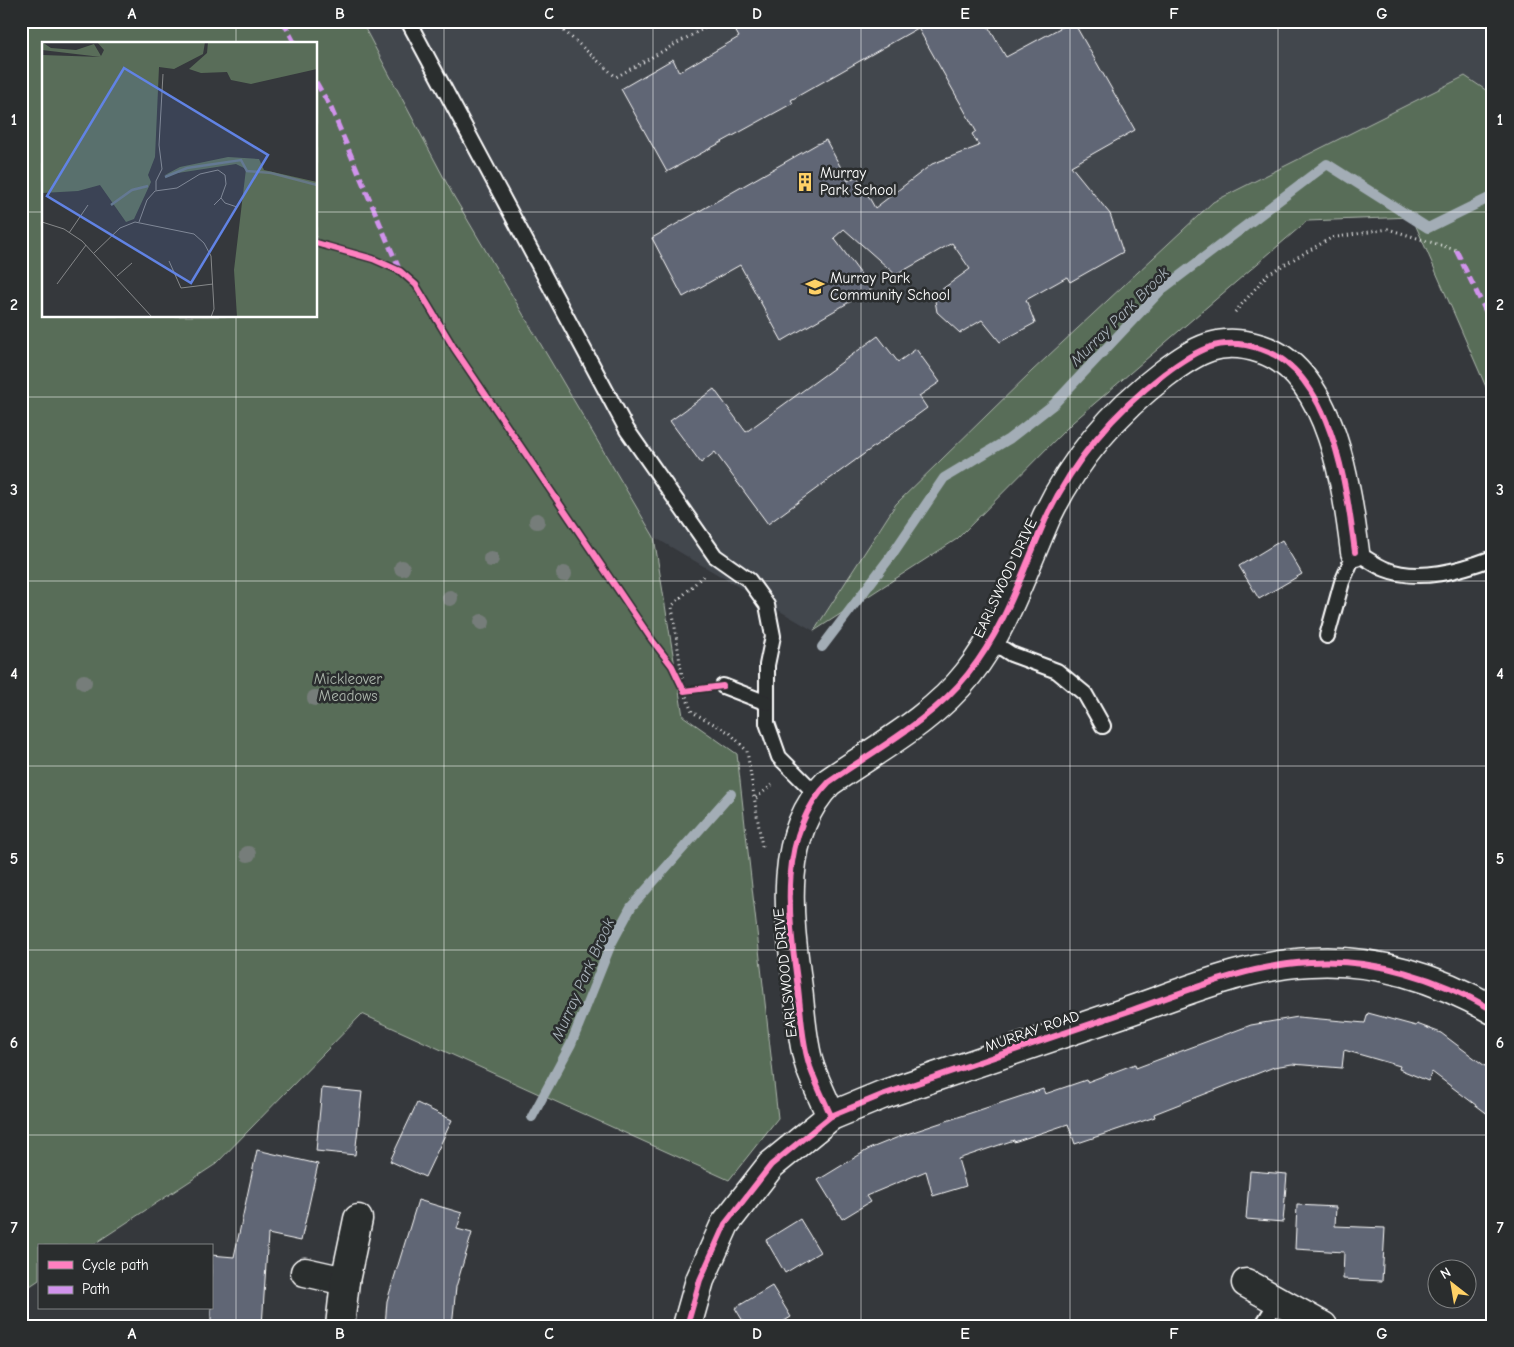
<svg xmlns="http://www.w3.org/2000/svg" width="1514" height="1347" viewBox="0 0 1514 1347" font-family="'Comic Neue',sans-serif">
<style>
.built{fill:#42464d}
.green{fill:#596d59;stroke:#acb6ac;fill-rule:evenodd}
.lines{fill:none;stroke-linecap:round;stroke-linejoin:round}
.stream{stroke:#a3adb6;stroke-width:10}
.building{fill:#616675;stroke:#fff}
.service-casing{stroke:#fff;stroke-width:18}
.minor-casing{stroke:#fff;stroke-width:31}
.path{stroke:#fff;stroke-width:3;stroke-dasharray:1 4;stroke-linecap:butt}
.service{stroke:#2a2d2e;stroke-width:14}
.minor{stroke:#2a2d2e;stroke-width:28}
.quiet{stroke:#d193ec;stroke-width:5;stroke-dasharray:10 5;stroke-linecap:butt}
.cycleway-casing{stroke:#2a2d2e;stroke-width:9}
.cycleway{stroke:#ff80c0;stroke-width:6}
.tree{fill:#767d7a}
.grid{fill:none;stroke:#fff;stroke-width:1;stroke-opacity:0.55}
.labels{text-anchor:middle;stroke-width:5;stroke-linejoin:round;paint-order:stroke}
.poi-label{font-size:15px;fill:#fff;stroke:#2a2d2e;text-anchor:start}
.street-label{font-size:15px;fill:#fff;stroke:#2a2d2e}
.park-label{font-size:15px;fill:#acb6ac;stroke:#2a2d2e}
.water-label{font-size:16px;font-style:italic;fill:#aab4bc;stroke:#2a2d2e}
.inset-river{fill:none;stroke:#657785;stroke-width:2.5}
.inset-road{fill:none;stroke:#86888a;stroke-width:1}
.view{fill:#6183e4;fill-opacity:0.15;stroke:#6183e4;stroke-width:2.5}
.inset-edge{fill:none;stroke:#fff;stroke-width:2.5}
.neatline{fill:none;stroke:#fff;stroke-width:2}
.grid-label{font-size:16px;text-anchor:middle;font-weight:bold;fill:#fff}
</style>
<rect width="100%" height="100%" fill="#35383c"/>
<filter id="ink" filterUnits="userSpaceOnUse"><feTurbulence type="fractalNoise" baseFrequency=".02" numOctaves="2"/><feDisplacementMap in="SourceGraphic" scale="10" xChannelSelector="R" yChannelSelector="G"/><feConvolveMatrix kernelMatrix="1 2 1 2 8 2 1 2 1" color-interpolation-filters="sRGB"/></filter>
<g filter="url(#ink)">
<polygon class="built" points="361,21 1493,21 1493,95 1465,76 1213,202 1032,371 896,504 814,631 654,537 453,195"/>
<g class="green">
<path d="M21 21H361L453 195 654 537 683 716 737 754 778 1118 729 1180 362 1014 216 1164 91 1246H39V1280L21 1292ZM44 44H316V316H44Z"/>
<polygon points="1465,76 1493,95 1493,403 1412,217 1307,221 1073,422 957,539 814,631 896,504 1032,371 1213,202"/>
</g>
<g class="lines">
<g class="stream">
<polyline points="822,647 891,556 944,478 1009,439 1054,404 1161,290 1327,164 1428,228 1493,196"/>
<polyline points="532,1117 571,1044 611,944 631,907 731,794"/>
</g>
</g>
<g class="building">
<polygon points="730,21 985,21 1006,57 1073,21 1135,130 1071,166 1110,214 1123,252 1070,282 1067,277 1026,300 1035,323 1000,342 982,320 960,333 937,312 934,295 970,269 952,243 896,275 844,229 834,238 872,289 782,341 740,265 683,297 652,238 817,144 826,140 848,181 857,176 875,208 932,164 979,146 972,134 976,131 918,28 791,100 793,103 667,172 621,89 673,59 679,72 739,37"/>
<polygon points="878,336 898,362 916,349 940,382 919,396 927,408 768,524 715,452 701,463 670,421 714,389 746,432"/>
<polygon points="1282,540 1302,574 1259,599 1239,566"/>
<polygon points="1368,1013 1416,1026 1417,1024 1441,1033 1493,1072 1493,1118 1432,1072 1428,1081 1399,1069 1400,1066 1344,1050 1342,1068 1292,1064 1274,1067 1154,1114 1155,1117 1075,1144 1068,1124 1014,1142 1014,1140 958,1159 966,1186 933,1196 926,1171 866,1196 870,1202 842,1219 818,1180 869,1149 901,1136 1043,1089 1045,1094 1086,1080 1087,1082 1135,1064 1136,1068 1251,1025 1298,1017 1365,1023"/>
<polygon points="322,1088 362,1092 355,1155 316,1151"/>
<polygon points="417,1103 452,1120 425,1177 390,1161"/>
<polygon points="257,1150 318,1164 301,1241 268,1234 262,1326 211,1326 211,1255 234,1257"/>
<polygon points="1250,1171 1287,1174 1283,1222 1246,1219"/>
<polygon points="418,1200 462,1213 457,1229 472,1233 456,1287 452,1326 385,1326 387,1301"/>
<polygon points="1297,1205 1336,1207 1335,1226 1385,1228 1382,1281 1343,1279 1344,1252 1295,1249"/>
<polygon points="800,1219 820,1252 785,1273 766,1240"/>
<polygon points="772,1286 791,1317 776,1326 746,1326 735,1308"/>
</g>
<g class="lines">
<g class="service-casing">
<g id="service">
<polyline points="408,21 627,430 715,556 749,580 767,605 773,636 767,665 767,723 779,757 817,795"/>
<path d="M1327 636 1342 582 1355 552C1365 557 1375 565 1385 569 1419 583 1461 570 1493 558"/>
<polyline points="991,641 1011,654 1057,671 1085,694 1103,726"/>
<polyline points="723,686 767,703"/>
<polyline points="1262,1326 1278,1300"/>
</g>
</g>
<g class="minor-casing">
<g id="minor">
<path d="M831 1116C824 1100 816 1084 810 1067 802 1042 801 1014 798 988 789 920 776 836 829 782 876 749 932 720 968 674 1005 628 1023 570 1047 516 1074 460 1114 412 1164 374 1196 350 1220 335 1261 349 1332 372 1347 489 1355 552"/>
<polyline points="305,1272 345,1281"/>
<polyline points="1246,1283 1323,1326"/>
<polyline points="340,1326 345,1281 358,1219"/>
<path d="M687 1326 700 1280 725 1224 771 1165 831 1116 882 1095C965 1067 1048 1038 1132 1010 1189 990 1248 965 1310 962 1374 958 1438 978 1493 1010"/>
</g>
</g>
<g class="path">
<polyline points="553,21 616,77 717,21"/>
<polyline points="1235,312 1268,274 1331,238 1388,229 1456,250"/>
<polyline points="703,576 672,606 684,691 692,712 730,733 747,751 762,847"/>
<polyline points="756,798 772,785"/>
</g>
<use href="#service" class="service"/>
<use href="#minor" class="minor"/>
<g class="quiet">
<polyline points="283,21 295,44"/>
<polyline points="316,82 331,108 400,271"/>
<polyline points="1456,250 1493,326"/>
</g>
<g class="cycleway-casing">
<g id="cycleway">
<polyline points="316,243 373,259 400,271 416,285 454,348 652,640 672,666 684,691 723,686"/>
<path d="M831 1116C824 1100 816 1084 810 1067 802 1042 801 1014 798 988 789 920 776 836 829 782 876 749 932 720 968 674 1005 628 1023 570 1047 516 1074 460 1114 412 1164 374 1196 350 1220 335 1261 349 1332 372 1347 489 1355 552"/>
<path d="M687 1326 700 1280 725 1224 771 1165 831 1116 882 1095C965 1067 1048 1038 1132 1010 1189 990 1248 965 1310 962 1374 958 1438 978 1493 1010"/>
</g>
</g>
<use href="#cycleway" class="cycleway"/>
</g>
<g class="tree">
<circle cx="537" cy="521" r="8"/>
<circle cx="491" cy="559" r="8"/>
<circle cx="402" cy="568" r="8"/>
<circle cx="564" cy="574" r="8"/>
<circle cx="450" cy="598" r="8"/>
<circle cx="482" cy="622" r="8"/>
<circle cx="84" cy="682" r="8"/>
<circle cx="315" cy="698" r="8"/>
<circle cx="248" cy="854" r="8"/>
</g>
</g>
<path class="grid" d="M236 21V44M444 21V1326M653 21V1326M861 21V1326M1070 21V1326M1278 21V1326M21 212H44M316 212H1493M236 316V1326M21 397H1493M21 581H1493M21 766H1493M21 950H1493M21 1135H1493"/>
<defs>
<g id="building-bare" transform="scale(1.5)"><path d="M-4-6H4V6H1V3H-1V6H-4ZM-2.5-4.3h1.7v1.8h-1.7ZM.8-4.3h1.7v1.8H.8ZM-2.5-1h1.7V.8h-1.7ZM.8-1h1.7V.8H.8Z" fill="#ffd166" stroke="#2a2d2e" stroke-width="2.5" paint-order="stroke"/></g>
<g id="school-bare" transform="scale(1.5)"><path d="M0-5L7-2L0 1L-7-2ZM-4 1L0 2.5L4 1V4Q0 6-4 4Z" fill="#ffd166" stroke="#2a2d2e" stroke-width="2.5" paint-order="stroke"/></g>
</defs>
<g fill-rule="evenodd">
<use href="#building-bare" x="805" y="182"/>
<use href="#school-bare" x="815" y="287"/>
</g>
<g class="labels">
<g class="poi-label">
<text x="820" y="178">Murray<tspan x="820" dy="17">Park School</tspan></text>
<text x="830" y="283">Murray Park<tspan x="830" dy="17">Community School</tspan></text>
</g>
<g class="street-label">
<text transform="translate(1005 578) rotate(-65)" y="5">EARLSWOOD DRIVE</text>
<text transform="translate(785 973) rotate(-96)" y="5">EARLSWOOD DRIVE</text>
<text transform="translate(1032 1031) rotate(-19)" y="5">MURRAY ROAD</text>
</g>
<g class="park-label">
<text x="348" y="684">Mickleover<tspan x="348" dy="17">Meadows</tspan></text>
</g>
<g class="water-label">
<text transform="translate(1119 316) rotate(-45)" y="6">Murray Park Brook</text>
<text transform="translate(582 979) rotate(-66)" y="6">Murray Park Brook</text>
</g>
</g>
<g transform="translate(42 42)">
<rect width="275" height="275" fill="#35383c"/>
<path d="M0 0 9 6 34 8 52 2 59 14 62 8 55 0H163L161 12 132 27 117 25 113 115 106 133 109 140 92 177 84 180 58 143 36 149 0 151V13L59 15 0 8ZM166 0H275V27L209 42 189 38 185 30 159 31 147 27 165 11ZM186 115 217 117 222 128 275 140V275H195L192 228 204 127 194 122 123 133 138 125Z" fill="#596d59"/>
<path class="inset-river" d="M123 135 145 126 199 118 205 129 229 131 275 143M69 163 90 148 106 144"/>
<path class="inset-road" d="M114 148V139L120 127 117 103 121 32M179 156 183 161 195 165M0 180 22 187 40 199 110 275M97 180 105 158 113 149 135 146 158 132 176 128 183 133 184 142 179 156 172 163M27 191 46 163M52 211 78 186 93 180 152 192 162 201 169 214 172 267 169 275M127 219 139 246 171 242M75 234 90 221M15 242 44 203"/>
<path class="view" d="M82 26 226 113 149 241 5 154Z"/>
<rect width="275" height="275" class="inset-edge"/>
</g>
<rect width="1514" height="1347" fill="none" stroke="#2a2d2e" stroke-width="55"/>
<rect x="38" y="1244" width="175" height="65" fill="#2a2d2e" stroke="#7f8182"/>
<rect x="48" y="1261" width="25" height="8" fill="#ff80c0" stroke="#7f8182"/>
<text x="82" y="1270" font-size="15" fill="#ffffff">Cycle path</text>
<rect x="48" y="1286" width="25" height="8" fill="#d193ec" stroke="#7f8182"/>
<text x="82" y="1294" font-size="15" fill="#ffffff">Path</text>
<g transform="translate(1452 1284) rotate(329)"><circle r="24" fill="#2a2d2e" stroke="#7f8182"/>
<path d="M0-4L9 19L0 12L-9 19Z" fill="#ffd166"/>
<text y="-8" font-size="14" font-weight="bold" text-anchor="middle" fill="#ffffff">N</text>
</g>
<rect x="28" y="28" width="1458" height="1292" class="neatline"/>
<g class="grid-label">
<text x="132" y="19">A</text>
<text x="340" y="19">B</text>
<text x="549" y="19">C</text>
<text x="757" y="19">D</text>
<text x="965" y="19">E</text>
<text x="1174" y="19">F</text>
<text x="1382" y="19">G</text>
<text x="14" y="125">1</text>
<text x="1500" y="125">1</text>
<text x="14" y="310">2</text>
<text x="1500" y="310">2</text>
<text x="14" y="495">3</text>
<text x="1500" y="495">3</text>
<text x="14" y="679">4</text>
<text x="1500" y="679">4</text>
<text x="14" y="864">5</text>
<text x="1500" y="864">5</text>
<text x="14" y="1048">6</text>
<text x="1500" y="1048">6</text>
<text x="14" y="1233">7</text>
<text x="1500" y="1233">7</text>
<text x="132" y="1339">A</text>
<text x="340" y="1339">B</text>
<text x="549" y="1339">C</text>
<text x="757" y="1339">D</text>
<text x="965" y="1339">E</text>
<text x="1174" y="1339">F</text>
<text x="1382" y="1339">G</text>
</g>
</svg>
